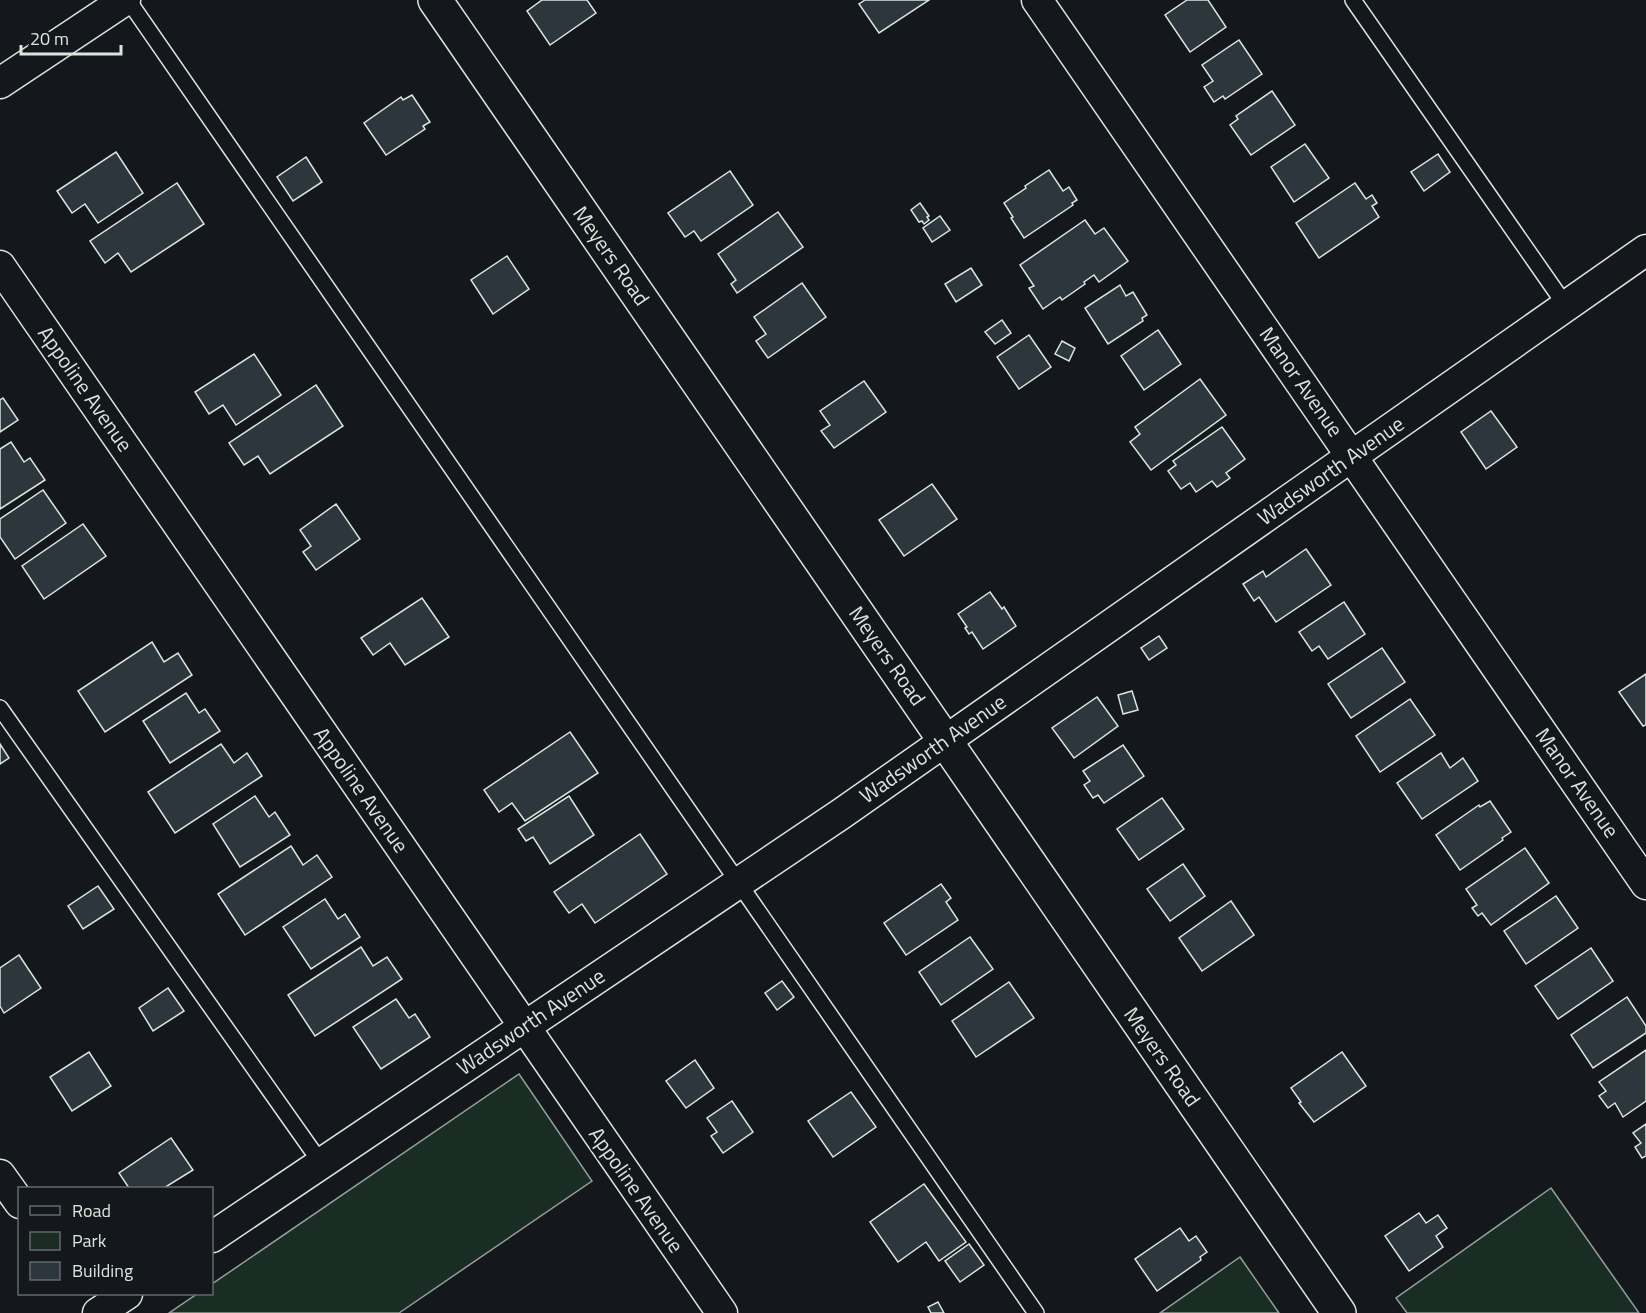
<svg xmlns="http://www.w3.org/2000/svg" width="1646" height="1313" viewBox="0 0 1646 1313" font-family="'Titillium Web',sans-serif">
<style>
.green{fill:#1a2d24;stroke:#939e99;stroke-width:1.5}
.building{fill:#2c363c;stroke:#d8e6dc;stroke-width:1.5}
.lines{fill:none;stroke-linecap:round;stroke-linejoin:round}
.lane-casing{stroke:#d8e6dc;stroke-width:18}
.street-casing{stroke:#d8e6dc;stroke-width:33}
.secondary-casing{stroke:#d8e6dc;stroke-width:36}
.lane{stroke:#14181c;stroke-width:15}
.street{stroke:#14181c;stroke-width:30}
.secondary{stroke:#14181c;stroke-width:33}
.labels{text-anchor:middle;stroke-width:4.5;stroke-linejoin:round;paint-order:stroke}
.street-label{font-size:21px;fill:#d8e6dc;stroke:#14181c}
</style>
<rect width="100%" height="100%" fill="#14181c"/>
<g class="green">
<polygon points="519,1074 592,1181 399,1313 169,1313 197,1294 212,1294 212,1284"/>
<polygon points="1551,1188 1639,1313 1407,1313 1396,1298"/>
<polygon points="1240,1257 1279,1313 1160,1313"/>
</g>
<g class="building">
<polygon points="542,0 587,0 596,13 550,45 527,11"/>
<polygon points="865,0 929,0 879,33 859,4"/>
<polygon points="1187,0 1208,0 1226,27 1190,52 1165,15"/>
<polygon points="1239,40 1262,74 1225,99 1223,96 1214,102 1204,87 1213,81 1202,65"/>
<polygon points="1272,91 1295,125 1251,155 1230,125 1238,119 1236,116"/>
<polygon points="412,95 430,122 423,126 425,129 386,155 364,123 401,97 403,100"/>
<polygon points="1305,144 1329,178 1294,202 1271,167"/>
<polygon points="116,152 143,193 98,223 85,204 72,213 57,191"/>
<polygon points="1438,154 1450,172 1424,191 1411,172"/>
<polygon points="306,157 322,182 293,201 277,177"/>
<polygon points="1049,170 1063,191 1069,187 1077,200 1072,203 1073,205 1024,238 1011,218 1013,217 1004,203 1026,188 1025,186"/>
<polygon points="730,171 753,205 701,241 694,231 685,237 668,213"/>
<polygon points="177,183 204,224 131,272 118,253 105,263 90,241"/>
<polygon points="1355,183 1366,199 1372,195 1377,203 1372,206 1379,217 1319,258 1296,223"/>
<polygon points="920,203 929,216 927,217 929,220 924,224 922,221 919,222 911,210"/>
<polygon points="778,212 803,247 737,293 731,284 736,280 718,254"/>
<polygon points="940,216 950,230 932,242 923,228"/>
<polygon points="1085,220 1095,234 1104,228 1128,261 1099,282 1094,275 1084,282 1085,284 1062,300 1060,297 1043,309 1029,288 1034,286 1020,265"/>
<polygon points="507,256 529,289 493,314 471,280"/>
<polygon points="971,268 982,285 956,302 945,284"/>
<polygon points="802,283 826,317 768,358 756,341 766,334 754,317"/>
<polygon points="1120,285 1126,296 1133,292 1147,315 1142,318 1143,321 1108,344 1085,308"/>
<polygon points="1002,320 1011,333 995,344 985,332"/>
<polygon points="1158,330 1181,364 1144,390 1121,356"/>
<polygon points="1029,335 1051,367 1019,389 997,357"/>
<polygon points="1062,341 1075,348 1069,361 1055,354"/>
<polygon points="254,354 281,395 236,425 223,405 209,414 195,392"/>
<polygon points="1200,379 1226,415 1151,470 1130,442 1140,434 1135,427"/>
<polygon points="864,381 886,412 834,448 821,431 830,425 820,411"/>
<polygon points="316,385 343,426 270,474 258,456 244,465 229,443"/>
<polygon points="3,398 18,420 0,432 0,400"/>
<polygon points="1491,411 1517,447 1486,469 1461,432"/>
<polygon points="1222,427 1245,459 1226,473 1230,478 1217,487 1212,481 1196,492 1190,483 1181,489 1168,471 1176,465 1173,461"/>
<polygon points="11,442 24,462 30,458 45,480 0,509 0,449"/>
<polygon points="932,484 957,519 904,556 879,520"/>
<polygon points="43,490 66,523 15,559 0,537 0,519"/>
<polygon points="336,504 360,539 316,570 303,552 311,546 300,530"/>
<polygon points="83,524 106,556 44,599 22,566"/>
<polygon points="1306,549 1331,585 1276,622 1259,597 1254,601 1243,584 1263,571 1266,577"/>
<polygon points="990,592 1002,609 1004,607 1016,626 983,649 972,632 969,634 965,628 967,627 958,614"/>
<polygon points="422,598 449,637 405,665 390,643 373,655 361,638"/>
<polygon points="1344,602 1365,634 1328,659 1319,646 1312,651 1299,632"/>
<polygon points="1159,636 1167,648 1149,660 1141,648"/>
<polygon points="152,642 164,662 178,653 192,675 105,732 78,691"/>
<polygon points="1382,648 1405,682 1351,718 1328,684"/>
<polygon points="1646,674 1646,725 1643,726 1619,692"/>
<polygon points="1132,691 1138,710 1123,714 1118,695"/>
<polygon points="186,693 199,713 205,709 220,731 170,763 143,721"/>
<polygon points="1097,697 1118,726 1074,758 1052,728"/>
<polygon points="1410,699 1435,735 1380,772 1356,736"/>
<polygon points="570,732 598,773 525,821 512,803 499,812 484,790"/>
<polygon points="0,744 9,758 0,764"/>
<polygon points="221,744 234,763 247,753 262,776 175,833 148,792"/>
<polygon points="1123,745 1144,776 1104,803 1098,795 1093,798 1084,785 1090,781 1083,771"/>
<polygon points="1441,753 1450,768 1463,758 1478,781 1422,819 1397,783"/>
<polygon points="255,796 269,817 275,812 290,835 240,867 213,824"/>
<polygon points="569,796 594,835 550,864 533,837 526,841 518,829"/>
<polygon points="1162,798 1184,829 1139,860 1117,829"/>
<polygon points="1490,801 1511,832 1502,838 1503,840 1460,870 1436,835 1479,805 1480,807"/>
<polygon points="640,834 667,874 595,923 582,904 569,913 554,892"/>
<polygon points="291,846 303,865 317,855 332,877 245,935 218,894"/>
<polygon points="1525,848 1549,883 1491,925 1482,913 1478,916 1472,908 1477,905 1466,889"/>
<polygon points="1183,864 1205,896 1170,921 1147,889"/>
<polygon points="941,884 951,898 946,902 958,920 906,955 884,923"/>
<polygon points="98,886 114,909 83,929 68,906"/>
<polygon points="1556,896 1578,928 1526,964 1504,931"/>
<polygon points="325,899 338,919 345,914 360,937 311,969 283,927"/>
<polygon points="1231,901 1254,935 1202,971 1179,938"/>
<polygon points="970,937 993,969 941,1005 919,972"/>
<polygon points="361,947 373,966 387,957 402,979 315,1036 288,995"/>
<polygon points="1591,948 1613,981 1558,1019 1535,986"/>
<polygon points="19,955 41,988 4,1013 0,1006 0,968"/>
<polygon points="782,981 794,997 777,1010 765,993"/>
<polygon points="1009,982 1034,1018 976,1057 952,1021"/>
<polygon points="168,988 184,1011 153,1031 139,1008"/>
<polygon points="1627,997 1646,1026 1646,1033 1593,1068 1571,1035"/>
<polygon points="396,999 409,1018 415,1014 430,1037 381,1069 353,1027"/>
<polygon points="1646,1050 1646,1101 1623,1117 1615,1103 1608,1108 1599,1096 1606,1091 1599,1082"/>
<polygon points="89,1052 111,1086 72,1111 50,1077"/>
<polygon points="1342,1052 1366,1086 1314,1122 1299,1103 1301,1102 1291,1088"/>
<polygon points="695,1060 714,1088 686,1108 666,1081"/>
<polygon points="851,1092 876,1127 833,1157 808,1121"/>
<polygon points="732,1101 753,1132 723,1153 711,1136 717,1132 707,1118"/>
<polygon points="1646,1124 1646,1156 1642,1158 1635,1147 1641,1143 1633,1133"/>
<polygon points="171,1138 193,1170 164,1188 129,1188 119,1173"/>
<polygon points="924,1184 966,1242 939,1261 926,1242 898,1262 870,1222"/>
<polygon points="1419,1213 1426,1223 1438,1215 1447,1228 1436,1236 1443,1247 1409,1271 1385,1236"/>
<polygon points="1180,1228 1189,1241 1196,1236 1207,1252 1200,1257 1201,1260 1157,1291 1135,1259"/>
<polygon points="969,1244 984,1265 960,1282 945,1261"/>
<polygon points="938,1302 944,1313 931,1313 928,1307"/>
</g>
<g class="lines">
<g class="lane-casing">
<g id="lane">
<polyline points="128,0 1036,1313"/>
<polyline points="1353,0 1566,306"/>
<polyline points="0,708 321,1163"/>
</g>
</g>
<g class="street-casing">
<g id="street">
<polyline points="1037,0 1646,884"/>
<polyline points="0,83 125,0"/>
<polyline points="0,266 722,1313"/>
<polyline points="0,1175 20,1203"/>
<polyline points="212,1237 841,814 1646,250"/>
<polyline points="98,1313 127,1294"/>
</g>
</g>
<g class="secondary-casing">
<polyline id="secondary" points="435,0 1339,1313"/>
</g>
<use href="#lane" class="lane"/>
<use href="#street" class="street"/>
<use href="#secondary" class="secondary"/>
</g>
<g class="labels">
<g class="street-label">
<text transform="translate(611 256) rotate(55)" y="7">Meyers Road</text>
<text transform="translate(1301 382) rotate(55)" y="7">Manor Avenue</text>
<text transform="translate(85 389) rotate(55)" y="7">Appoline Avenue</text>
<text transform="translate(1331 471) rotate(-35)" y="7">Wadsworth Avenue</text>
<text transform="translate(887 656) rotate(55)" y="7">Meyers Road</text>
<text transform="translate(933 749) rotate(-35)" y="7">Wadsworth Avenue</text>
<text transform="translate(1577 783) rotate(55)" y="7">Manor Avenue</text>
<text transform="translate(361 790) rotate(55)" y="7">Appoline Avenue</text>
<text transform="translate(531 1022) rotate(-34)" y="7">Wadsworth Avenue</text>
<text transform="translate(1162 1057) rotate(55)" y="7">Meyers Road</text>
<text transform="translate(636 1190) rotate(55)" y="7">Appoline Avenue</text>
</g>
</g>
<rect x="18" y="1187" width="195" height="108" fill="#14181c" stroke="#626a69" stroke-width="1.5"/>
<rect x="30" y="1206" width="30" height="9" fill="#14181c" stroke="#626a69" stroke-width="1.5"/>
<text x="72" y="1217" font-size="18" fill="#d8e6dc">Road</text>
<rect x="30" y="1232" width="30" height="18" fill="#1a2d24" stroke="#626a69" stroke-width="1.5"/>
<text x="72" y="1247" font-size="18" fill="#d8e6dc">Park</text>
<rect x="30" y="1262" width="30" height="18" fill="#2c363c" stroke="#626a69" stroke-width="1.5"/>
<text x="72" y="1277" font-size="18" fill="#d8e6dc">Building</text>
<path d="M21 45v9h100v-9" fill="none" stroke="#d8e6dc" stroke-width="3"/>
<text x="30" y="45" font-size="18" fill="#d8e6dc" stroke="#14181c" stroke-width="4.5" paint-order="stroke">20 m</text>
</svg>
